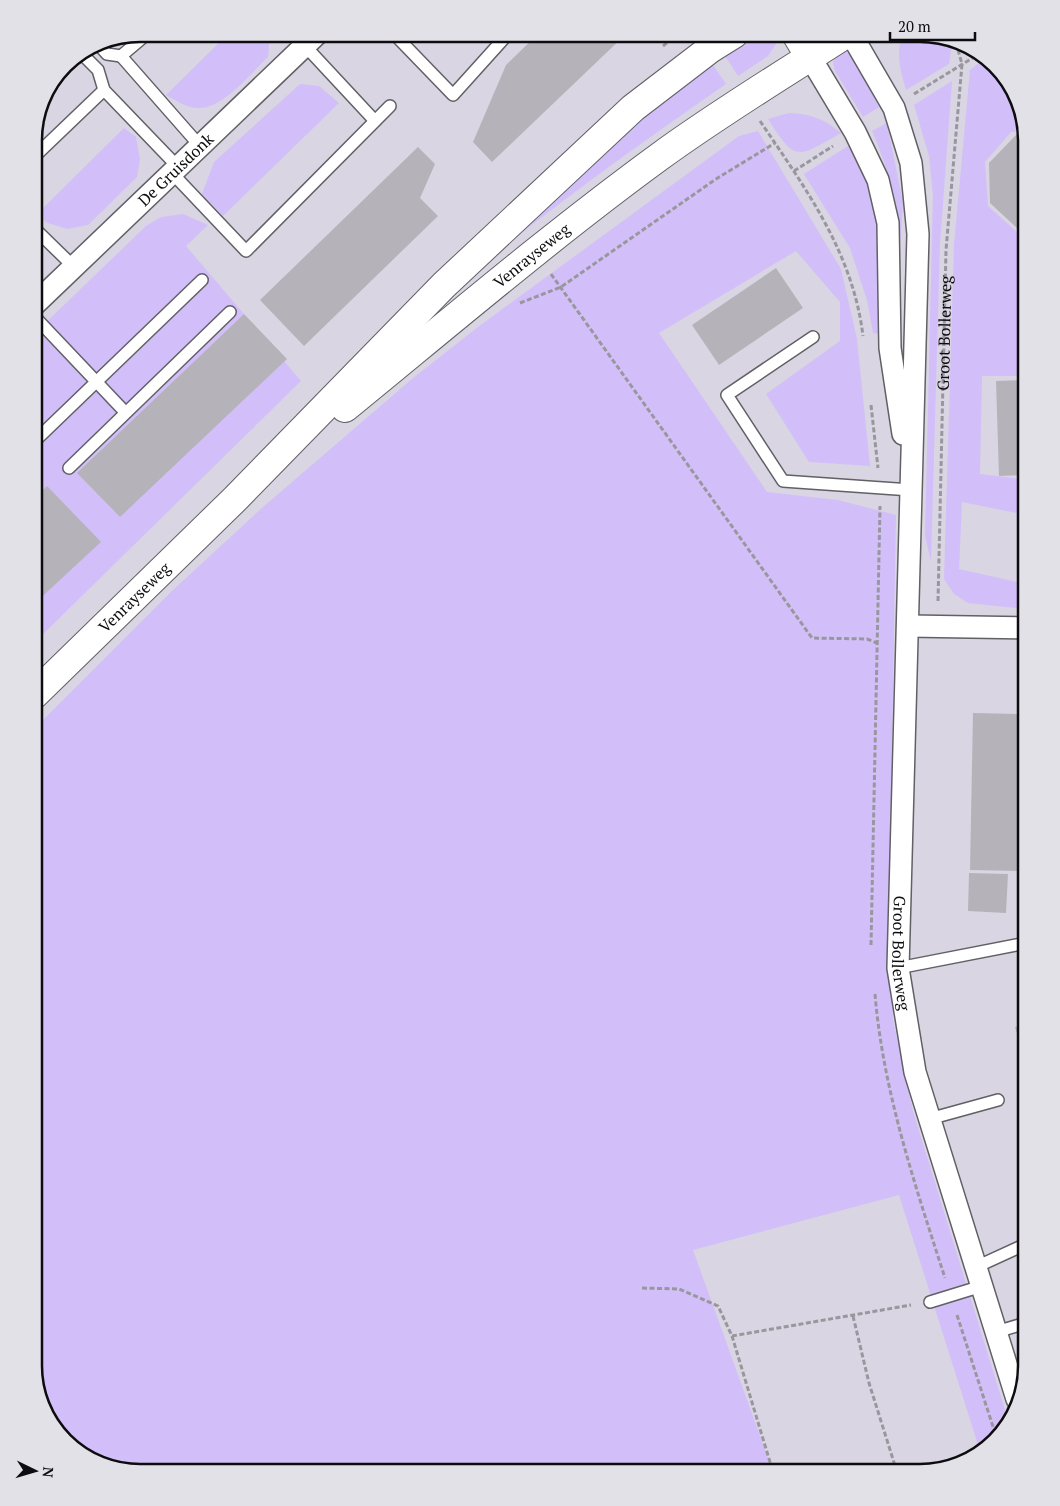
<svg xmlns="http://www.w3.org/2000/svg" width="1060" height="1506" viewBox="0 0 1060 1506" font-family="'PT Serif',serif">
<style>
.built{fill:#d9d5e2}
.green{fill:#d2bff9}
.building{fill:#b5b3b9}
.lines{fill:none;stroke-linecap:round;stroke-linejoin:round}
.lane-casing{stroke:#616065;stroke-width:14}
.street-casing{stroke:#616065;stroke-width:24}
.secondary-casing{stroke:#616065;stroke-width:30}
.path{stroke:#99979d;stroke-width:3;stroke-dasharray:5 2.5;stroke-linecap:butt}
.lane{stroke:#fff;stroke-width:11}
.street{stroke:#fff;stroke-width:21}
.secondary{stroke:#fff;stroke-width:28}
.labels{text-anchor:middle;stroke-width:5;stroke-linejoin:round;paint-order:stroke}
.street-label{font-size:16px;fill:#0d0c0e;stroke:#e3e1e8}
.rim{fill:none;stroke:#0d0c0e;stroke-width:2.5}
</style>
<rect width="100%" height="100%" fill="#e3e1e8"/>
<polygon class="built" points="140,34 927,34 973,48 1012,87 1026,140 1026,1366 1012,1419 973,1458 920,1472 133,1472 87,1458 48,1419 34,1366 34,133 45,93 70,60 100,42"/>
<g class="green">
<path d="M228 34H270L268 57C251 73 223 109 198 108 187 108 175 100 166 95Z"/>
<polygon points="747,34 775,34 778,41 768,56 738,76 722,51"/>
<path d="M902 34H927L948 40 951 50 949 64 906 90C900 70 896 54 902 34Z"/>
<polygon points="845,50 855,61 879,107 863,117 835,71 833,63 835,55"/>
<path d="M709 59 726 84C647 139 569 194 494 255L563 183Z"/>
<polygon points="984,59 1012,87 1024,131 1011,132 985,162 988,206 1018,233 1026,233 1026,376 982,376 980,474 1022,479 1026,496 1026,515 962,502 959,569 1026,584 1025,609 968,603 954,594 944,579 954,245 970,70"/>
<polygon points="952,81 940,244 931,561 925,536 933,195 929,156 914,105"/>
<polygon points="300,84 319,86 339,103 223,216 202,194 214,162"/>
<path d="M789 113C811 114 824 119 841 133 797 158 796 163 768 119Z"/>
<path d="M887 123 903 203 900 244C895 200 890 172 872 131Z"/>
<polygon points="124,128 136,137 140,159 137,177 88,225 67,229 48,223 36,215"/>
<polygon points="758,131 841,269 857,339 870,466 809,462 766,394 840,341 840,302 796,251 659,333 767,492 838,500 896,515 889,920 893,1020 913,1111 1009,1423 980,1451 899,1195 693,1250 773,1472 133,1472 87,1458 48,1419 34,1366 34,729 173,590 263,507 412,379 478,327 739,136"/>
<polygon points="848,146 865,176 878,224 877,283 880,334 873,333 867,300 850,248 804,174"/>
<polygon points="183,214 208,225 186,246 301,381 34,643 34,334 146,226 161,217"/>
</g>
<g class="building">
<polygon points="538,34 626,34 492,162 473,142 506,65"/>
<polygon points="1016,135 1025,135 1026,140 1026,229 1019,230 990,203 989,163"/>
<polygon points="418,147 435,164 420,198 438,216 304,346 260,300"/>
<polygon points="776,268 803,308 719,365 692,325"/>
<polygon points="244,314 287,359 120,517 77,473"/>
<polygon points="1026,380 1026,475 999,476 996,381"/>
<polygon points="47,486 101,542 34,604 34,499"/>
<polygon points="973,713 1024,714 1021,871 970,870"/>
<polygon points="969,873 1008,874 1006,913 968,911"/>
<polygon points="1026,1023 1026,1062 1015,1027"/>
</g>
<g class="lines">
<g class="lane-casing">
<g id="lane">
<polyline points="147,34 121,56 200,146"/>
<polyline points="294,34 375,121"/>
<polyline points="394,34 453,95 508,34"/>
<polyline points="97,43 107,54 121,56"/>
<polyline points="81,53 98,70 104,90 178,167"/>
<polyline points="34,157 104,90"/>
<polyline points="172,173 246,251 390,106"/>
<polyline points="34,228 74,267"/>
<polyline points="34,316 125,412"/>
<polyline points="813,337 727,395 783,481 911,490"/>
<polyline points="39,437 202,280"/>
<polyline points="69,468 230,312"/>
<polyline points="898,968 1026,943"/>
<polyline points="929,1119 998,1100"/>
<polyline points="976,1267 1026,1244"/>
<polyline points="930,1302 982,1286"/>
<polyline points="996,1332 1026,1323"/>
</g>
</g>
<g class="street-casing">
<g id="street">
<path id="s2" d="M851 34 894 108 911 163 918 234 898 968 915 1072 1017 1399"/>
<polyline points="810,57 855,132 878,180 888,223 890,348 903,434"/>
<path id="s3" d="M34 305 317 34"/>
<polyline points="908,626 1026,628"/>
</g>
</g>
<g class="secondary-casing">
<g id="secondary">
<polyline points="796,34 810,57"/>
<path id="s4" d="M345 408C449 323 551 236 659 157 719 113 784 74 846 34"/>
<path id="s5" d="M34 695 235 499 444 285 633 108 710 49 734 34"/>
</g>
</g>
<g class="path">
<polyline points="663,46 678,34"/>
<polyline points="914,94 979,54"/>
<path d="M760 121C806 189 853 253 863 336"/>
<polyline points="794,171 833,146"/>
<polyline points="551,274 812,638 867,639 877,643"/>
<polyline points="520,303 561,287 716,179 775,143"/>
<polyline points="871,405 878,468"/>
<path id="s1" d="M938 601 946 250 962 64 956 43"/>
<polyline points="871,945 880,506"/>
<path d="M875 994C883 1091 915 1185 945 1278"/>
<polyline points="642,1288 679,1289 718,1306 732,1336 773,1472"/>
<polyline points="957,1315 996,1436"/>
<polyline points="853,1316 869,1383 897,1472"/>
<polyline points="732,1336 911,1305"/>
</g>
<use href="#lane" class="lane"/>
<use href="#street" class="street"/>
<use href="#secondary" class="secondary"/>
</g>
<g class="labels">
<g class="street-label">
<text dy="6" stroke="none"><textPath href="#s3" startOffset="196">De Gruisdonk</textPath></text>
<text dy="6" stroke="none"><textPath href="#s4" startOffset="241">Venrayseweg</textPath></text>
<text dy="6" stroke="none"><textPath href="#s1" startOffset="268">Groot Bollerweg</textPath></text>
<text dy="6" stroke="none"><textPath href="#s5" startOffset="140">Venrayseweg</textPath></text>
<text dy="6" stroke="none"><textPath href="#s2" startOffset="934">Groot Bollerweg</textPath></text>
</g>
</g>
<path d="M0 0H1060V1506H0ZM140 42H920A98 98 0 0 1 1018 140V1366A98 98 0 0 1 920 1464H140A98 98 0 0 1 42 1366V140A98 98 0 0 1 140 42Z" fill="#e3e1e8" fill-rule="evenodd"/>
<path class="rim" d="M140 42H920A98 98 0 0 1 1018 140V1366A98 98 0 0 1 920 1464H140A98 98 0 0 1 42 1366V140A98 98 0 0 1 140 42Z"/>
<g transform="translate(35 1471) rotate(95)" stroke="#e3e1e8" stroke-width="4" paint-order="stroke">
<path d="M0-4L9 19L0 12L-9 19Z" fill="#0d0c0e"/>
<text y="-8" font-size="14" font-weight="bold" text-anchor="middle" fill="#0d0c0e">N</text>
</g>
<path d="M890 32v8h85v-8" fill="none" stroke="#0d0c0e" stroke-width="2.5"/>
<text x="898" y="32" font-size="15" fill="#0d0c0e" stroke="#e3e1e8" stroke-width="4" paint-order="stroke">20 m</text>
</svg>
